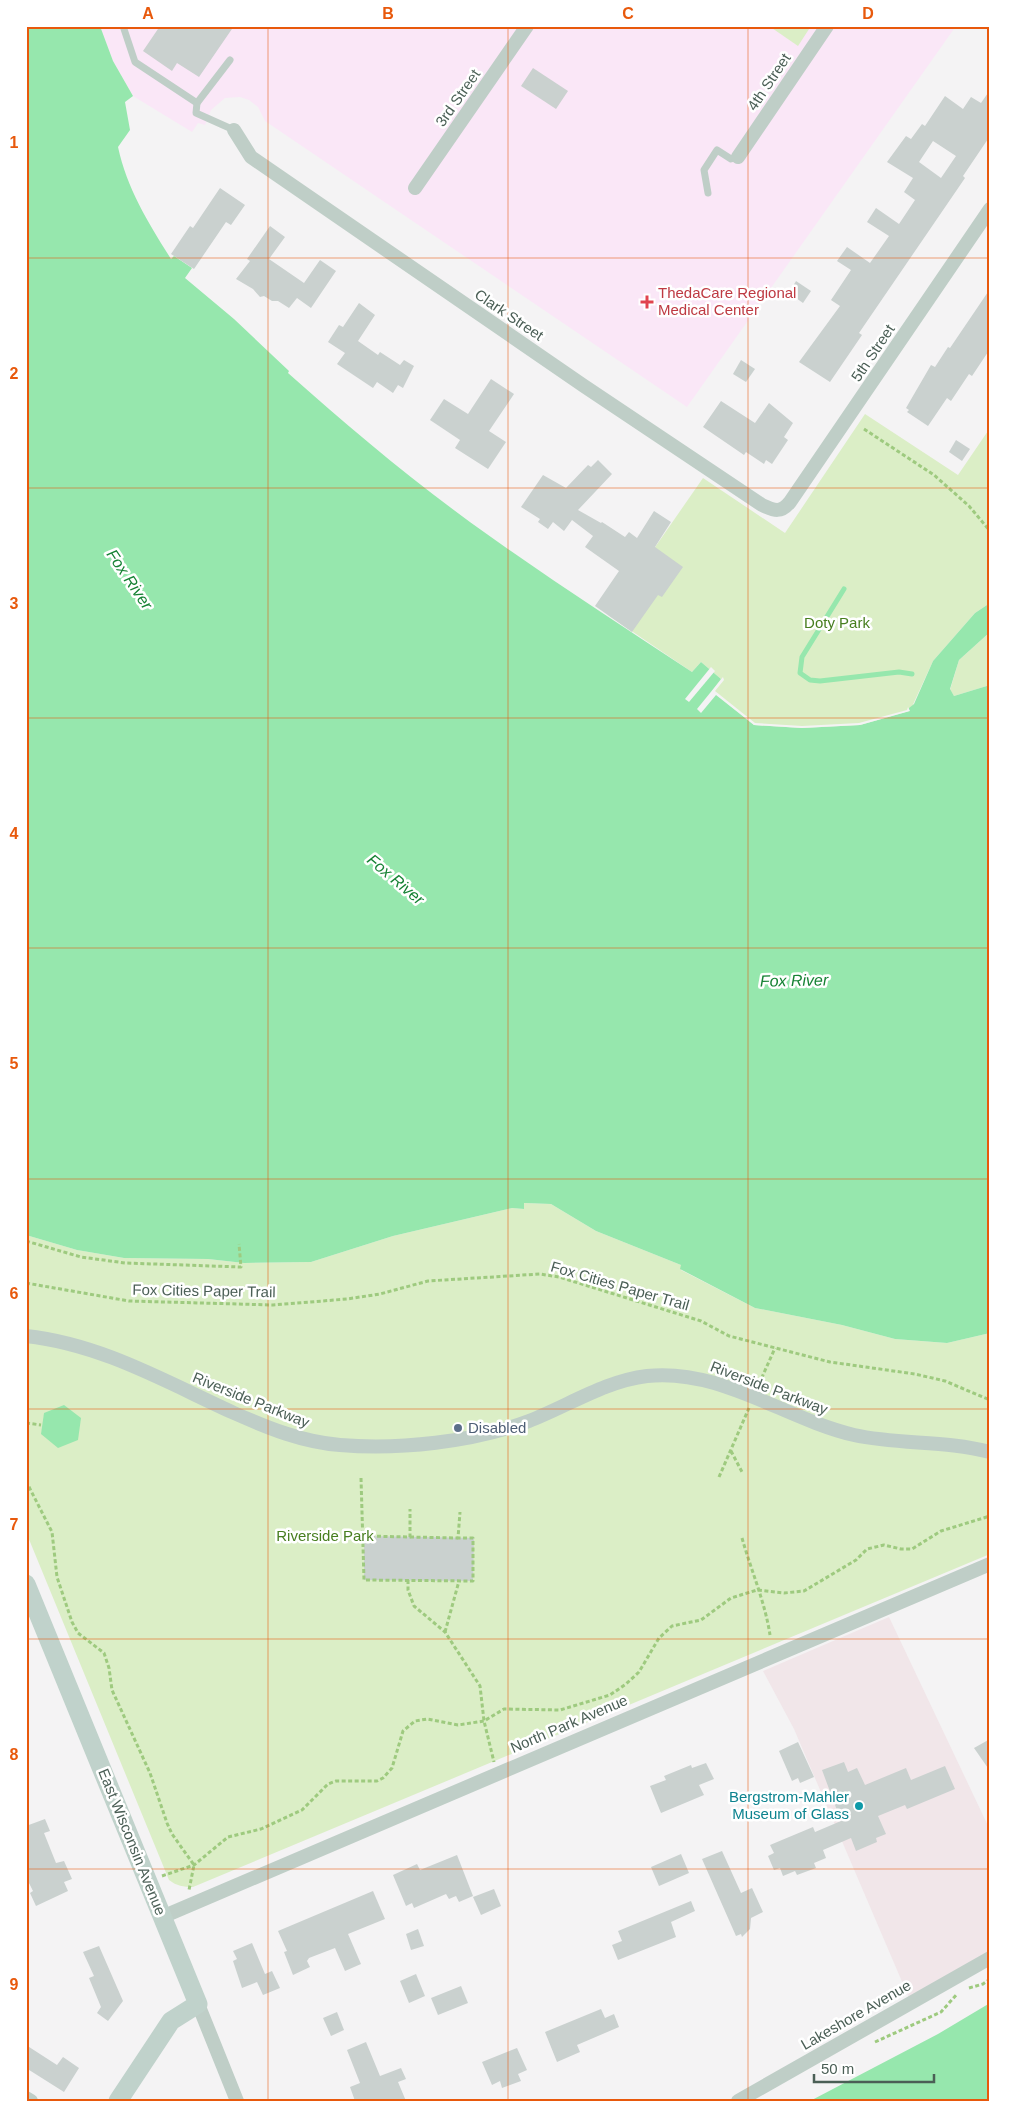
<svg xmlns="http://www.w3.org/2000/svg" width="1016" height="2127" viewBox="0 0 1016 2127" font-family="Helvetica,sans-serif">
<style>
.commercial{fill:#f1e6e9}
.medical{fill:#fae7f7}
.green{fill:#dbeec6}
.water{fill:#96e7ad}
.pier{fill:#f4f3f4}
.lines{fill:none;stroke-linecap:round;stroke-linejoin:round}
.stream{stroke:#96e7ad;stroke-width:5}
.building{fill:#cad1cf;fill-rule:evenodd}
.path{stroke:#9eca7f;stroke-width:3;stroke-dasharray:4 2.5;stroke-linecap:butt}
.lane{stroke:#bfcec7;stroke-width:7}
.street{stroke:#bfcec7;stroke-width:14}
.secondary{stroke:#c0d2cb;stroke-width:19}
.grid{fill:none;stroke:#e8590c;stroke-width:1;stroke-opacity:0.55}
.health-dot{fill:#e0444e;stroke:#fff;stroke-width:2}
.service-dot{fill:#5c6f8a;stroke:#fff;stroke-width:2}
.culture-dot{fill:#0f9aa8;stroke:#fff;stroke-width:2}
.labels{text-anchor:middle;stroke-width:5;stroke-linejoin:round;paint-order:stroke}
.street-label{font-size:15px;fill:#4b5f56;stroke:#fff}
.health-label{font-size:15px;fill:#be3a42;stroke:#fff;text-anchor:start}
.park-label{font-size:15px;fill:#477e1f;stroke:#fff}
.service-label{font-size:15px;fill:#4e5e75;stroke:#fff;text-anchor:start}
.culture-label{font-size:15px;fill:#0d838f;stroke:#fff;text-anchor:end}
.water-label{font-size:16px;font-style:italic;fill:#168234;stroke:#fff}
.neatline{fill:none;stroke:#e8590c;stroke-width:2}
.grid-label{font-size:16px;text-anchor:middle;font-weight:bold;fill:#e8590c}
</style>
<rect width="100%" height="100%" fill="#f4f3f4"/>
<polygon class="commercial" points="889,1617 990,1830 990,1952 909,1998 794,1729 763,1671"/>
<polygon class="medical" points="100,26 956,26 687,407 265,121 258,107 249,100 240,97 225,98 211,110 205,125 198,123 192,132 133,96 113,61"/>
<g class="green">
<polygon points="769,26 811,26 798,46"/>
<polygon points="865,414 958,475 990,428 990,603 975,613 933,661 910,711 860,725 802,728 754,725 711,691 721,679 701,662 692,672 608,615 703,478 785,533"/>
<polygon points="990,632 990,685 954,696 950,690 959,660"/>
<path d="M523 1203 551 1204 596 1231 681 1265V1270L755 1308 842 1325 895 1339 947 1343 990 1333V1554L193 1887C183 1887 177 1886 169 1880L26 1532V1235L77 1250 124 1258 208 1259 244 1263 311 1262 393 1236 512 1208 524 1209Z"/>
</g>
<g class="water">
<path d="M26 26H100L113 61 133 96 125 102 130 130 118 147C127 189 149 224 171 259L174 256 192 268 185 278 234 319 289 371 288 373C353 431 420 487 491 537 557 584 625 628 692 672L701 662 721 679 712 691 754 725 802 728 860 725 909 711V708L914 704 933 661 975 613 990 603V632L959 660 950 689 954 696 990 685V1333L947 1343 895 1339 842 1325 755 1308 680 1269 681 1265 596 1231 551 1204 524 1203V1209L512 1208 393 1236 311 1262 244 1263 208 1259 124 1258 77 1250 26 1235Z"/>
<polygon points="64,1405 81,1418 78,1440 58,1448 41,1434 44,1413"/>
<polygon points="990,2003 990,2101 810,2101 938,2034"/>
</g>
<g class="pier">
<polygon points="711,667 715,671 689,702 685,699"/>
<polygon points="723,677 724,680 715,691 755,723 802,726 859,723 907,710 908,707 910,711 860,725 802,728 754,725 716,695 701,713 697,709"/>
</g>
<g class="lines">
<polyline class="stream" points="844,589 802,657 800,673 810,680 820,681 899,672 912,674"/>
</g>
<g class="building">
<polygon points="160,26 234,26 199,77 177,63 172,71 143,51"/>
<polygon points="533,68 568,91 556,109 521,86"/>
<path d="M990 90V136L963 176 965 178 859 333 862 335 830 382 799 362 840 306 831 300 851 270 837 261 847 247 870 263 889 236 867 222 876 208 899 224 915 200 904 192 913 178 887 162 906 136 911 139 922 124 925 126 945 96 963 109 971 97 981 103ZM933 141 956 156 941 178 919 162Z"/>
<polygon points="220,188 245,205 231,225 226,222 194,269 171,254 190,226 193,228"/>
<polygon points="270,226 285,237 269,259 304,283 320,260 336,271 311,308 297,298 289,308 278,301 272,301 264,296 260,297 253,289 236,279 250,261 247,259"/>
<polygon points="796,281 811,291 803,303 789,293"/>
<polygon points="990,289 990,349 972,376 969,374 951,401 947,398 928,426 907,412 909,410 906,408 931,365 935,367 948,347 950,348"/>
<polygon points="359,303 375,315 358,341 378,355 380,352 400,365 404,360 414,366 403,388 398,385 393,393 377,382 373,388 337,364 345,353 328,342 339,325 343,327"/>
<polygon points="741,360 755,369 746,382 733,374"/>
<polygon points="491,379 514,394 489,431 506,442 488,469 455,448 460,440 430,420 444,399 468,414"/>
<polygon points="721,401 755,423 769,403 793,423 784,437 788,440 772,464 766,460 764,464 746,452 744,455 703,427"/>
<polygon points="956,440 970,449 962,461 949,452"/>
<polygon points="598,460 612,474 578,510 601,523 602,522 625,537 629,532 637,538 654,511 671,522 655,547 683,567 662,597 658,595 632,632 595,606 619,571 585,547 593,536 572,520 564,531 553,522 548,529 538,522 540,519 521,507 543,475 566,488 588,465 591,467"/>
<polygon points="364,1536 474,1538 473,1581 364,1580"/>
<polygon points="990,1739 990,1771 974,1748"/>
<polygon points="798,1742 814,1777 800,1783 798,1778 792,1781 779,1751"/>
<polygon points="844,1762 848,1772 857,1768 865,1785 906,1768 911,1780 945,1766 955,1789 907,1809 905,1805 878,1816 886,1834 876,1838 877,1842 856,1851 851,1838 823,1850 826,1858 814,1863 816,1868 797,1875 795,1871 783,1876 780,1868 774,1870 768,1856 774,1853 770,1845 813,1827 815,1832 841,1821 822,1770"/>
<polygon points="706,1763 714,1779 699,1785 704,1795 661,1813 650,1786 666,1780 664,1776 691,1765 692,1768"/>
<polygon points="45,1819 50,1831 44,1833 56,1863 64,1861 72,1879 64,1882 68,1891 36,1906 30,1893 33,1891 26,1877 26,1826"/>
<polygon points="722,1851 741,1893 752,1888 763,1912 751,1918 750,1929 742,1937 741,1934 736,1936 702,1859"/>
<polygon points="681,1854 689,1873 659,1886 651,1867"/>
<polygon points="457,1855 473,1896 459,1902 456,1896 449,1899 446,1894 414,1908 412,1903 406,1906 393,1875 417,1864 420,1870"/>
<polygon points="494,1889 501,1906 481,1915 473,1897"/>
<polygon points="373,1891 385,1919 348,1934 361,1964 345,1971 335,1948 309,1958 307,1961 310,1967 293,1975 284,1952 287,1951 278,1931"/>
<polygon points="691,1901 695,1911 671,1922 676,1937 618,1960 612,1945 622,1941 618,1931"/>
<polygon points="418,1929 424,1946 411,1950 406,1934"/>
<polygon points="252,1943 265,1974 272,1971 280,1988 263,1995 257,1982 242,1988 233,1961 237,1959 233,1951"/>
<polygon points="99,1946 123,2001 108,2021 97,2013 101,2007 89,1978 94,1976 83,1952"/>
<polygon points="416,1974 425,1996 409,2003 400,1981"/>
<polygon points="461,1986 468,2003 438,2015 431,1998"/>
<polygon points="601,2009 605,2018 614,2014 619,2027 577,2045 580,2052 557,2062 545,2032"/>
<polygon points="337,2012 344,2030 331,2036 323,2018"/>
<polygon points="366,2042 380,2076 401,2068 406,2079 398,2082 406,2101 355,2101 350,2087 360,2083 347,2050"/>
<polygon points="26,2045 57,2065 63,2057 79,2068 64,2092 26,2068"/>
<polygon points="517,2048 527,2070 518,2074 521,2081 502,2088 500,2081 492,2085 482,2062"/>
</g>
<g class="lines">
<g class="path">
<polyline points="864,429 934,475 969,506 990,531"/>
<polyline points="26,1241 81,1257 125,1263 241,1267 239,1244"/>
<polyline points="26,1283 129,1301 273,1305 347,1299 380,1294 428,1281 540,1274 559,1277 701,1321 729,1336 830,1362 915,1374 945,1381 990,1400"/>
<polyline points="759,1384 775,1348"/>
<polyline points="26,1423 41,1425"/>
<polyline points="731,1451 742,1472"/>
<polyline points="719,1477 749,1408"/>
<polyline points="361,1478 364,1580 473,1581 473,1538 458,1538 460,1512"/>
<polyline points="26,1481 52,1532 57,1577 72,1622 78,1633 104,1653 109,1668 112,1690 150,1773 167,1823 172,1834 194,1865 189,1890"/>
<polyline points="364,1536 410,1537 410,1509"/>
<polyline points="410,1537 458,1538"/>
<path d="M742 1538C751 1570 765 1602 770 1635"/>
<polyline points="408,1580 408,1590 414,1606 445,1632 480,1686 484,1721 494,1762"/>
<polyline points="445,1632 459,1581"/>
<polyline points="162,1876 194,1865 228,1837 261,1829 302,1810 328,1784 336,1781 377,1781 383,1778 392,1768 403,1731 415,1721 427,1719 458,1725 484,1721 504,1709 560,1710 610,1695 626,1684 639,1672 659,1638 672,1626 701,1620 731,1598 757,1590 784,1593 804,1591 856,1560 867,1549 884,1545 901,1549 912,1549 941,1531 990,1516"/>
<polyline points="969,1988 983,1984 990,1979"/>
<polyline points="875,2042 941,2012 957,1994"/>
</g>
<g class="lane">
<polyline points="123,26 135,62 197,103 230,60"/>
<polyline points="197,103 196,113 234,130"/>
<polyline points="708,193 704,170 717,150 731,159 738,157"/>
</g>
<g class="street">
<path d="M234 130 251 157 584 386 762 505C775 511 781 513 790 502L990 209"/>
<polyline points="738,157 827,26"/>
<polyline points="415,188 527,26"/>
<path d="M26 1336C101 1344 166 1382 234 1413 268 1428 302 1442 340 1445 399 1450 473 1442 529 1421 568 1406 605 1381 647 1376 721 1368 785 1419 854 1435 899 1445 945 1440 990 1452"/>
<polyline points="162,1917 990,1564"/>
<polyline points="198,2004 237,2101"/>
<polyline points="26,2098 31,2101"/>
<polyline points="738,2101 990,1958"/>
</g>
<polyline class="secondary" points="26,1584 198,2004 171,2021 118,2101"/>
</g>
<path class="grid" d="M268 26V2101M508 26V2101M748 26V2101M26 258H990M26 488H990M26 718H990M26 948H990M26 1179H990M26 1409H990M26 1639H990M26 1869H990"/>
<path class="health-dot" d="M644.5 294.5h5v5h5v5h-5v5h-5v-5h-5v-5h5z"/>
<circle class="service-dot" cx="458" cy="1428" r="5"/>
<circle class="culture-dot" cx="859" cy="1806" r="5"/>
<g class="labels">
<g class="street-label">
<text transform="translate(769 82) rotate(-56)" y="5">4th Street</text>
<text transform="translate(458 98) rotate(-55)" y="5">3rd Street</text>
<text transform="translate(509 315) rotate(34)" y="5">Clark Street</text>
<text transform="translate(873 353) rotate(-56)" y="5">5th Street</text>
<text transform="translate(620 1286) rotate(16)" y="5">Fox Cities Paper Trail</text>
<text transform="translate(204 1291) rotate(1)" y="5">Fox Cities Paper Trail</text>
<text transform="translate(769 1388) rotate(21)" y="5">Riverside Parkway</text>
<text transform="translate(251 1400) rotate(22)" y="5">Riverside Parkway</text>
<text transform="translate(569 1724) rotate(-23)" y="5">North Park Avenue</text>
<text transform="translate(132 1842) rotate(68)" y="5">East Wisconsin Avenue</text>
<text transform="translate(856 2015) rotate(-30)" y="5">Lakeshore Avenue</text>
</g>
<g class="health-label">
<text x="658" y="298">ThedaCare Regional<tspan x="658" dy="17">Medical Center</tspan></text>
</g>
<g class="park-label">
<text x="837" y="628">Doty Park</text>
<text x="325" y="1541">Riverside Park</text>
</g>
<g class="service-label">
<text x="468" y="1433">Disabled</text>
</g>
<g class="culture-label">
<text x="849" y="1802">Bergstrom-Mahler<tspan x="849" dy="17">Museum of Glass</tspan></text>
</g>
<g class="water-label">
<text transform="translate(130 579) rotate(56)" y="6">Fox River</text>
<text transform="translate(396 879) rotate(40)" y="6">Fox River</text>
<text transform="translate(794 980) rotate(-1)" y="6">Fox River</text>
</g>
</g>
<rect width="1016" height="2127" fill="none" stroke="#ffffff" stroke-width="55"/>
<path d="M814 2074v8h120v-8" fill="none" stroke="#4b5f56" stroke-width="2.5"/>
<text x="821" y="2074" font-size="15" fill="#4b5f56" stroke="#ffffff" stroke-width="4" paint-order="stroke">50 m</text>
<rect x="28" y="28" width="960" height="2072" class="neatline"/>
<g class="grid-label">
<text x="148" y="19">A</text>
<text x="388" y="19">B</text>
<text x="628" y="19">C</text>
<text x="868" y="19">D</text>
<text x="14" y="148">1</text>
<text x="14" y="379">2</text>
<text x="14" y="609">3</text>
<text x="14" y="839">4</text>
<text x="14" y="1069">5</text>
<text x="14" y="1299">6</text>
<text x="14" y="1530">7</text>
<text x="14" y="1760">8</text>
<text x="14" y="1990">9</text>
</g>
</svg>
